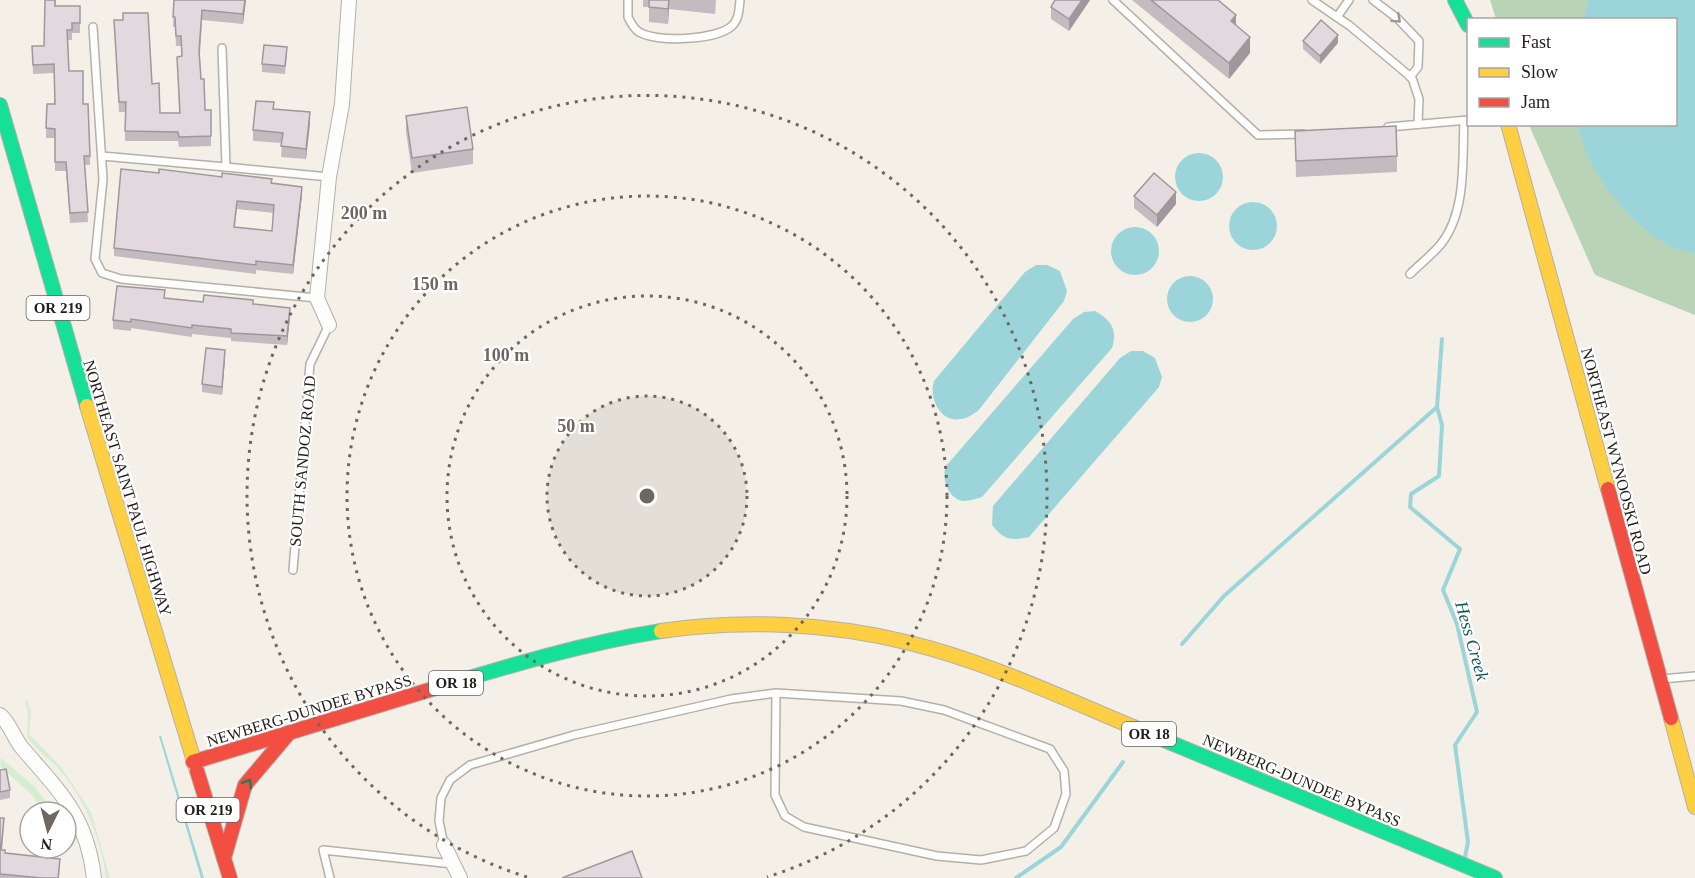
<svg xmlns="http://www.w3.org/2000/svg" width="1695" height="878" viewBox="0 0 1695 878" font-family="Georgia,serif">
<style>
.green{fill:#d6edd3}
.forest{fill:#b9d3b6}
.water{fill:#9cd5d9}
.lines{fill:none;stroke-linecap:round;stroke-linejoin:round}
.stream{stroke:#9cd5d9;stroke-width:4}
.lane-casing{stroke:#b4b0aa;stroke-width:10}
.street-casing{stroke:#b4b0aa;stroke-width:16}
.fast-casing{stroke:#b4b0aa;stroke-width:16}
.slow-casing{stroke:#b4b0aa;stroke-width:16}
.jam-casing{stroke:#b4b0aa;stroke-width:16}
.lane{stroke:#fdfdfc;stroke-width:7}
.street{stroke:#fdfdfc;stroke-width:14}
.fast{stroke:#16e098;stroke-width:14}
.slow{stroke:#ffcf43;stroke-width:14}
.jam{stroke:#f24e42;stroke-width:14}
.wall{fill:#c2bbc0;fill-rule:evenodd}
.shaded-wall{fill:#9e989c}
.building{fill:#e2d9df;stroke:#9e989c;stroke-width:1.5;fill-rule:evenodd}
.oneway{stroke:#9a9996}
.oneway2{stroke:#1c7f58}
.ring{fill:none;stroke:#6c6861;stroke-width:3;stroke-dasharray:3 6}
.labels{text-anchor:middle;stroke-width:4.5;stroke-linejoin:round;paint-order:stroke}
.shield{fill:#fff;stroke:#64625e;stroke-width:1.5}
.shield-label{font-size:15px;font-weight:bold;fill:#221e19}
.street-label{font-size:16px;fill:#221e19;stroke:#fff}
.water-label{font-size:18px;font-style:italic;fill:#0f585f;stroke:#fff}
.centre{fill:#6c6861;stroke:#fff;stroke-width:3}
.ring-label{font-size:18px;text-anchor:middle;font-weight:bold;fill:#6c6861;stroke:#fff;stroke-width:4.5;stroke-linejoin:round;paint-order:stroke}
</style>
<rect width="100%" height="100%" fill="#f4f0e8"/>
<g class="green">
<path d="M27 700 31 712 29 734 61 767 91 812 110 878H106C101 838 84 797 57 767 47 757 35 748 27 737L28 712 25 702Z"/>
<polygon points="1,758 35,787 53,812 43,812 33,796 0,766"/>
</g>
<polygon class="forest" points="1490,0 1695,0 1695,315 1595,275 1529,125 1676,124 1676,20 1496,19"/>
<g class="water">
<path d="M1588 0H1695V253C1687 251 1676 250 1668 245 1631 225 1583 167 1579 125L1676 124V20L1585 19Z"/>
<circle cx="1199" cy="177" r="24"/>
<circle cx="1253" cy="226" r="24"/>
<circle cx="1135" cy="251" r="24"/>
<path d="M1036 265H1047L1060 271 1067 291 1064 301 978 411C974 413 970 417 965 418 942 426 928 399 934 381L1025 272Z"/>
<circle cx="1190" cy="299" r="23"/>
<path d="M1095 311C1111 320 1118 330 1112 348L982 497C976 499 969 501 963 501 948 499 941 478 946 466L1073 319 1084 312Z"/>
<path d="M1131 351H1143L1155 358 1162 377 1159 387 1029 537C1010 541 1004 540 992 525L993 506 1120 358Z"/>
<polygon points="159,736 161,736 204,878 201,878"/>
</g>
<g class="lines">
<g class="stream">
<polyline points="1442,339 1437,407 1442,425 1439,476 1411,494 1410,507 1460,549 1443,590 1457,624 1477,712 1455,745 1468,842 1465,857"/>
<polyline points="1182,644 1224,596 1437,407"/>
<polyline points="1016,878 1061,847 1123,762"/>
</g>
<g class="lane-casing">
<g id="lane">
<path d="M628 0V17C631 23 633 28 639 32 657 43 716 40 732 26 739 19 739 10 740 0"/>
<polyline points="1113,0 1258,135 1303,134"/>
<polyline points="1312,0 1350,26 1412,78 1419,99 1418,124"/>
<polyline points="1373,0 1398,19 1419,41 1418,67 1410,77"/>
<polyline points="1337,17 1349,0"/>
<polyline points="93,27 103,179 95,259 102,273 121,279 317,298"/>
<polyline points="222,48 226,167 329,177"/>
<polyline points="1388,127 1468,120"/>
<polyline points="102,156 226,167"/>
<path d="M1410 274C1420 264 1432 255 1441 244 1467 211 1462 160 1464 121"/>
<polyline points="293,570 310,364 329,325"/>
<polyline points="1662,679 1695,676"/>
<polyline points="444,845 439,821 441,798 450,780 470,765 574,735 731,699 776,693 901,701 944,710 1050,749 1064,771 1066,794 1054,828 1026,851 981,860 937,856 804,827 785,816 775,795 776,693"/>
<polyline points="330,878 323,850 453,864"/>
</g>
</g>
<g class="street-casing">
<g id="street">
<polyline points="329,325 317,298 329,177 342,104 349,0"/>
<path d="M0 715C10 723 14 739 23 749 61 793 87 817 94 878"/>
<polyline points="444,845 460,878"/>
</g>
</g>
<g class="fast-casing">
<g id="fast">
<polyline points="1455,0 1468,25"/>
<polyline points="0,105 87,406"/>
<path d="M439 687C512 665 585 643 661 631"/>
<polyline points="1133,727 1495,878"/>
</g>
</g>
<g class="slow-casing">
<g id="slow">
<polyline points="1508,124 1608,489"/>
<polyline points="87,406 197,771"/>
<path d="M661 631C741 619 832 623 910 643 987 662 1061 697 1133 727"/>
<polyline points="1671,718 1695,807"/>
</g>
</g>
<g class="jam-casing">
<g id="jam">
<polyline points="1608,489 1671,718"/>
<polyline points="193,762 439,687"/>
<polyline points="197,771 230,878"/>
<polyline points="224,858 245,785 289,733"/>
</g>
</g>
<use href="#lane" class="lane"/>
<use href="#street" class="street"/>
<use href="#fast" class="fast"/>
<use href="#slow" class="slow"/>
<use href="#jam" class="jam"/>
</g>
<g class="wall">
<polygon points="45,0 56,0 56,6 80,6 80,33 72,33 72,40 68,40 69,71 83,104 90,156 90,165 85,165 88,222 70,223 66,171 55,171 55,138 46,138 47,104 54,104 54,73 33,74 32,46 44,46"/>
<polygon points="174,0 246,0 243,24 202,20 200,55 201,79 205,110 211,110 211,146 179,147 178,141 125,141 125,112 119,112 114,20 152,84 160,113 179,113 177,57 182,56 181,46 176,46 175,27 173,27"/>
<polygon points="643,0 716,0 715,14 669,9 668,24 649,22 649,7 643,7"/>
<polygon points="1055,0 1090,0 1069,31 1051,19 1051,7"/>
<polygon points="1132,0 1218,0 1236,25 1250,53 1229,79"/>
<polygon points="1303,41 1338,43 1320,64 1303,49"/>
<polygon points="287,55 285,74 262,72 262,64"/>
<polygon points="274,109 310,123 306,159 281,157 282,143 253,141 253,130"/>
<polygon points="406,116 473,149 473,164 412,173 406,132"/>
<polygon points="1295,131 1397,156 1397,172 1296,177"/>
<path d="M272 183 302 195 293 274 256 270V274L114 256V248ZM237 209 274 213 272 231 235 227Z"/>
<polygon points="1134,196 1176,204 1157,227 1134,208"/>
<polygon points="165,298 203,302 253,304 290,317 287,345 231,341 231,338 192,334 192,337 131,328 131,331 113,329 113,320"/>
<polygon points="225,358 222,395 202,392 202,384"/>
<polygon points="0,770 10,790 10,798 0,800"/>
<polygon points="0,818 4,826 2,850 5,853 60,867 59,878 0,878"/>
<polygon points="30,827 30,839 28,836 28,828"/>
</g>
<g class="shaded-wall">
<polygon points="245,0 246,0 243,24 243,14"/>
<polygon points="669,0 669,9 668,24 668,9"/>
<polygon points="1082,0 1090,0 1069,31 1069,19"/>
<polygon points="1236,15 1236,31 1231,21"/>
<polygon points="1338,35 1338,43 1320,64 1320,56"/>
<polygon points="1250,37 1250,53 1229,79 1229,63"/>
<polygon points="310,112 310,123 306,159 306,149"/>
<polygon points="302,187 302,195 293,274 293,265"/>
<polygon points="1176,192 1176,204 1157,227 1157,215"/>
<polygon points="290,308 290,317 287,345 287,336"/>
<polygon points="225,350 225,358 222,395 222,387"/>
</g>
<g class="building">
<polygon points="45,0 55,0 55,6 80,6 80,23 72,23 72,30 67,30 69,71 83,71 83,104 88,104 90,156 84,156 88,212 70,213 66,162 55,162 55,129 46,128 47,104 55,104 54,64 33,65 32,46 44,46"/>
<polygon points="174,0 245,0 243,14 202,10 199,51 201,79 204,79 205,110 211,110 211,136 179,137 178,132 125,131 126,102 119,102 114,20 123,20 123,13 148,13 152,84 159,83 160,113 180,113 177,57 182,56 181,36 176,36 175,17 173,17"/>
<polygon points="649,0 669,0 668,9 649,7"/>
<polygon points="1055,0 1082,0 1069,19 1051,7"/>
<polygon points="1151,0 1218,0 1236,15 1231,21 1250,37 1229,63"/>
<polygon points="1321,20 1338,35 1320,56 1303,41"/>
<polygon points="264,45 287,47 285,66 262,64"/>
<polygon points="256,101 274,102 273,109 310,112 306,149 281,146 283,133 253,130"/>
<polygon points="467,107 473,149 412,158 406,116"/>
<polygon points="1396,126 1397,156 1296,161 1295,131"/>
<path d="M121 169 159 173V169L222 177V173L272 179 271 183 302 187 293 265 256 261V265L114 248ZM237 201 274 205 272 231 234 227Z"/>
<polygon points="1154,173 1176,192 1157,215 1134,196"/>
<polygon points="117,286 165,290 164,298 203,302 204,295 253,300 253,304 290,308 287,336 231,333 231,329 192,325 192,328 131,319 131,322 113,320"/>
<polygon points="206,348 225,350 222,387 202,384"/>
<polygon points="6,769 10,790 0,792 0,770"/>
<polygon points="0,818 4,818 1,850 5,850 5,853 60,859 58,878 42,878 0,874"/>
<polygon points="632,851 642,878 562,878"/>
</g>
<defs><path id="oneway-chevron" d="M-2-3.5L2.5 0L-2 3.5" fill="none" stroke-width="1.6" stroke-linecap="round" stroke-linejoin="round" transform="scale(1.5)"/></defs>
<use class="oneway" href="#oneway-chevron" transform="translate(1397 19) rotate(42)"/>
<use class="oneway2" href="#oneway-chevron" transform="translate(248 783) rotate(-58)"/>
<circle cx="647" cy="496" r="100" fill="#6c6861" fill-opacity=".12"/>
<g class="ring">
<circle cx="647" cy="496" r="100"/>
<circle cx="647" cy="496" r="200"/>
<circle cx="647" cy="496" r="300"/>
<path d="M527 877A400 400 0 1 1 767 877"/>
</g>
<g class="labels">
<g class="shield">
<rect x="26.5" y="296" width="63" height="24" rx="4.5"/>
<rect x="429" y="671" width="54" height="24" rx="4.5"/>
<rect x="1122" y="722" width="54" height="24" rx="4.5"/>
<rect x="176.5" y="798" width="63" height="24" rx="4.5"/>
</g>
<g class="shield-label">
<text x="58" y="313">OR 219</text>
<text x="456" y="688">OR 18</text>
<text x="1149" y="739">OR 18</text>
<text x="208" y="815">OR 219</text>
</g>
<g class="street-label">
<text transform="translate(302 461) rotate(-85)" y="6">SOUTH SANDOZ ROAD</text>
<text transform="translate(1617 461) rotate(75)" y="6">NORTHEAST WYNOOSKI ROAD</text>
<text transform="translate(128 488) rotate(73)" y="6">NORTHEAST SAINT PAUL HIGHWAY</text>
<text transform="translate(309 710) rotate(-17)" y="6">NEWBERG-DUNDEE BYPASS</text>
<text transform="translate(1302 780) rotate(23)" y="6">NEWBERG-DUNDEE BYPASS</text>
</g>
<g class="water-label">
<text transform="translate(1472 641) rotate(74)" y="6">Hess Creek</text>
</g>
</g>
<circle cx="647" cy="496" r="9" class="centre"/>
<g class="ring-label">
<text x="364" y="219">200 m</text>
<text x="435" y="290">150 m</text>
<text x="506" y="361">100 m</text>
<text x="576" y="432">50 m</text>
</g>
<rect x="1467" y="18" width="210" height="108" fill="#ffffff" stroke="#a7a5a3" stroke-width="1.5"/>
<rect x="1479" y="38" width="30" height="9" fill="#16e098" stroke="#a7a5a3" stroke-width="1.5"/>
<text x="1521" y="48" font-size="18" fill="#221e19">Fast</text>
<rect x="1479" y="68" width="30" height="9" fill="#ffcf43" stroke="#a7a5a3" stroke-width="1.5"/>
<text x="1521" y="78" font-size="18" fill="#221e19">Slow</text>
<rect x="1479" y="98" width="30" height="9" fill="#f24e42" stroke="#a7a5a3" stroke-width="1.5"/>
<text x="1521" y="108" font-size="18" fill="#221e19">Jam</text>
<g transform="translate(48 830) rotate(186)"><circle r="28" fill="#ffffff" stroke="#a7a5a3" stroke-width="1.5"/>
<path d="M0-4.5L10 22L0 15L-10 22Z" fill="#6c6861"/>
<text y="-9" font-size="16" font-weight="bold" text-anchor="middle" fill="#221e19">N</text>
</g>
</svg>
